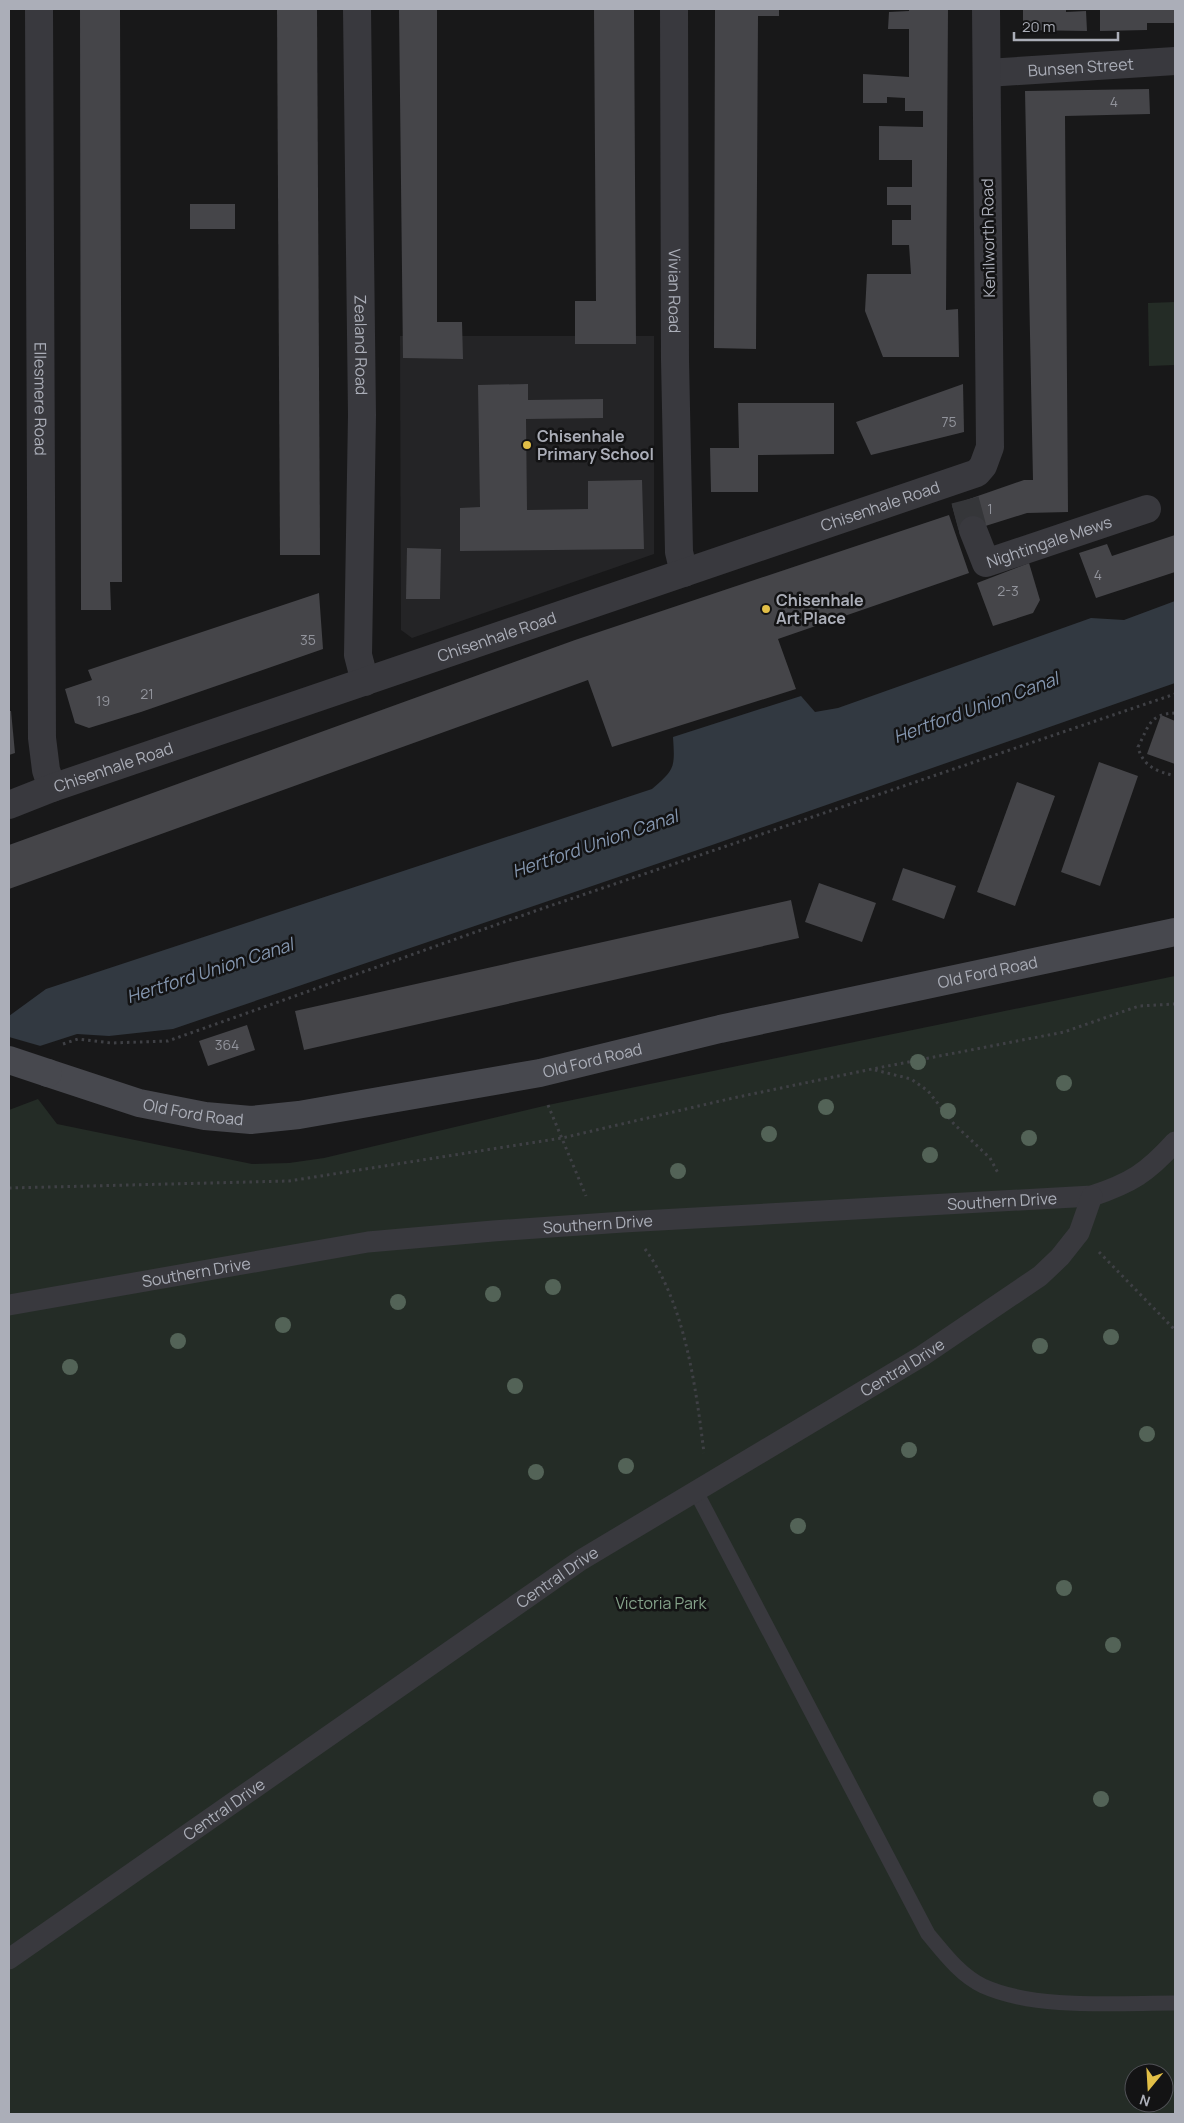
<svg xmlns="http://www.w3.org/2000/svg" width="1184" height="2123" viewBox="0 0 1184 2123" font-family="Manrope,sans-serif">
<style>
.built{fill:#242426}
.green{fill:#242c26;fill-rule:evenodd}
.water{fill:#323941}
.pier{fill:#181819}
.building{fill:#454549}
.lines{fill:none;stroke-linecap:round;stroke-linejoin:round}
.minor-tunnel{stroke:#353639;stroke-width:28;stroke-dasharray:28 14;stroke-linecap:butt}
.path{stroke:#3f4045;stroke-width:3;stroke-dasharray:2.5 4;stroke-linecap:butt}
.service{stroke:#39393e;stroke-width:15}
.pedestrian{stroke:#39393e;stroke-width:21}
.minor{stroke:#39393e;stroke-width:28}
.secondary{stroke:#47484e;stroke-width:28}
.secondary-bridge{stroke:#47484e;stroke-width:28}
.tree{fill:#536357}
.poi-dot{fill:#e2bf47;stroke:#131314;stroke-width:2}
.labels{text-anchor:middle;stroke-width:5;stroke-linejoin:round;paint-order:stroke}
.number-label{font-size:14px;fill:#92949c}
.street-label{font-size:16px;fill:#abaeb8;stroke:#131314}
.poi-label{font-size:16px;font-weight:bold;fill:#abaeb8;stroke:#131314;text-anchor:start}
.park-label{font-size:16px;fill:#84a189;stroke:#131314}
.water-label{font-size:18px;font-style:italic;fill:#8597b0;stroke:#131314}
</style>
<rect width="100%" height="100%" fill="#181819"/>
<polygon class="built" points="400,336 654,336 654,554 412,638 401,630"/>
<g class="green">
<polygon points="1175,302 1175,365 1149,366 1148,303"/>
<path d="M1175 976V2114H9V1110L38 1099 57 1124 252 1164 289 1163 324 1158 548 1105ZM1134 2073H1164V2103H1134Z"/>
</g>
<path class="water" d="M1175 601V683L715 844 173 1029 109 1036 77 1034 9 1056V1016L46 989 652 789C675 769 675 768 673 737L801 696 815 712 838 708 1091 618 1124 620Z"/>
<polygon class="pier" points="9,1037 44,1047 9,1058"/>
<g class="building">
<polygon points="80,9 120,9 122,582 110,582 111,610 81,610"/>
<polygon points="277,9 317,9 320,555 280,555"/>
<polygon points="399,9 437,9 437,322 462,322 463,359 403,358"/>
<polygon points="594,9 634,9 636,344 575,344 575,301 596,301"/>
<polygon points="715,9 779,9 779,16 758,16 756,349 714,348"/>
<polygon points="909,9 948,9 946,310 958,309 959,357 883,357 865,311 867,274 911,274 909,245 892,245 892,220 911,220 911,205 887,205 887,187 912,187 912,160 879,160 879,126 923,127 923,111 905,111 905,98 887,97 887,103 863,103 863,74 909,77 909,29 888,29 889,12 909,11"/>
<polygon points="1023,9 1066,9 1066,12 1086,11 1087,31 1023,30"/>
<polygon points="1100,9 1175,9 1175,23 1147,23 1147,30 1100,31"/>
<polygon points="1149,89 1150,114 1065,116 1068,512 1027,513 960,534 952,505 1024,480 1033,480 1025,91"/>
<rect x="190" y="204" width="45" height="25"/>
<polygon points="528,384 528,400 603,399 603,418 526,419 527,510 588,509 588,481 642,480 644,549 460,551 460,508 480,507 478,385"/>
<polygon points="963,384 964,432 871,455 856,422"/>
<polygon points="738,403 834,403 834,454 758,455 758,492 711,492 710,448 739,448"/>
<polygon points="949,515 969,573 778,639 796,689 612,747 588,680 9,889 9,845 575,640"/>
<polygon points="1175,535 1175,572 1096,598 1079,553 1107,544 1112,556"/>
<polygon points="407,548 441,549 440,599 406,599"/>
<polygon points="1029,563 1040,600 1033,613 993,626 977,583"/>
<polygon points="319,593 323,649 141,712 89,728 75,723 65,689 92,680 88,670"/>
<polygon points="9,711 11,711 15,753 9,755"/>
<polygon points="1161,715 1175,721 1175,764 1147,754"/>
<polygon points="1099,762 1138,776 1100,886 1061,872"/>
<polygon points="1017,782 1055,796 1015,906 977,892"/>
<polygon points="903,868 956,886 944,919 892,900"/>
<polygon points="819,883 876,903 862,942 805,922"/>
<polygon points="791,900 799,938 304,1050 295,1011"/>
<polygon points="247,1025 255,1050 208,1066 199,1041"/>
</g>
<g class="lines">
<polyline class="minor-tunnel" points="965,500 973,530"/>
<g class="path">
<path d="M1175 713C1149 714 1149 726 1138 747 1143 767 1157 771 1175 776"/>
<polyline points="63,1044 78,1039 111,1043 168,1041 535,911 1175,694"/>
<polyline points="875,1070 911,1079 928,1091 954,1124 990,1158 998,1173"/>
<polyline points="548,1105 586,1196"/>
<polyline points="9,1188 289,1181 562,1138 733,1098 872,1069 1064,1032 1139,1006 1175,1004"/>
<path d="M645 1249C685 1303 696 1388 704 1453"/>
<polyline points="1099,1252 1175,1330"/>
</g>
<path class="service" d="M695 1490 928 1934C944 1953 960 1975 983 1986 1036 2010 1117 2003 1175 2003"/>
<g class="pedestrian">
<path id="s1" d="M9 1305 368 1242 493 1231 623 1222 1092 1196C1131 1183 1147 1173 1175 1142"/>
<path id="s2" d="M9 1959 581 1560 922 1356 1040 1276 1060 1257 1079 1233 1092 1196"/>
</g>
<g class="minor">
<path id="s3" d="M39 9 42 738 46 770 52 788"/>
<path id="s4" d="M357 9 362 415 358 655 365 682"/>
<path id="s5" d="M674 9 675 360 679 552 684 573"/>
<path id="s6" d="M987 73 1175 61"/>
<path id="s7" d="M973 530 986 563 1147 509"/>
<path id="s8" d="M9 805 52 788 977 473 983 466 990 447 986 9"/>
</g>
<path class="secondary" id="s9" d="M48 1073 139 1103 205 1116 251 1120 299 1115 540 1073 720 1029 1175 932"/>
<polyline class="secondary-bridge" points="9,1060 48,1073"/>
</g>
<g class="tree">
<circle cx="918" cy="1062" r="8"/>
<circle cx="1064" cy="1083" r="8"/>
<circle cx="826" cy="1107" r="8"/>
<circle cx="948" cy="1111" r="8"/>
<circle cx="769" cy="1134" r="8"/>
<circle cx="1029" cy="1138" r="8"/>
<circle cx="930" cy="1155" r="8"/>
<circle cx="678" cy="1171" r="8"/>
<circle cx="553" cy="1287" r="8"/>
<circle cx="493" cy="1294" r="8"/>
<circle cx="398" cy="1302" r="8"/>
<circle cx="283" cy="1325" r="8"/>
<circle cx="1111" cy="1337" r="8"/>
<circle cx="178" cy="1341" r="8"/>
<circle cx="1040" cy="1346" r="8"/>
<circle cx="70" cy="1367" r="8"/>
<circle cx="515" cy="1386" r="8"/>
<circle cx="1147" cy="1434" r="8"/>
<circle cx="909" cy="1450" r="8"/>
<circle cx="626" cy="1466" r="8"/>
<circle cx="536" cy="1472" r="8"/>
<circle cx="798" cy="1526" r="8"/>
<circle cx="1064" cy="1588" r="8"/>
<circle cx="1113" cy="1645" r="8"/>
<circle cx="1101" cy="1799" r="8"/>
</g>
<g class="poi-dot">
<circle cx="527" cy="445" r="5"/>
<circle cx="766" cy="609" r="5"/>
</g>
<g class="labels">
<g class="number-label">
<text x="1114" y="107">4</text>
<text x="949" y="427">75</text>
<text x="990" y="514">1</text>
<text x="1098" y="580">4</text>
<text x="1008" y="596">2-3</text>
<text x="308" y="645">35</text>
<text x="147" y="699">21</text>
<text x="103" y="706">19</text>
<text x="227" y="1050">364</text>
</g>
<g class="street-label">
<text dy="6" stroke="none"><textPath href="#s6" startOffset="94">Bunsen Street</textPath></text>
<text transform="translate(988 238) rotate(-91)" y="6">Kenilworth Road</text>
<text dy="6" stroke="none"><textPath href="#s5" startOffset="282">Vivian Road</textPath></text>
<text dy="6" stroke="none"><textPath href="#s4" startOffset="336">Zealand Road</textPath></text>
<text dy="6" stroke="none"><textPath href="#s3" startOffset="390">Ellesmere Road</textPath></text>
<text dy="6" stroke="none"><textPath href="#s8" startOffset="921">Chisenhale Road</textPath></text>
<text dy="6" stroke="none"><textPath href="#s7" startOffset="102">Nightingale Mews</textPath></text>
<text dy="6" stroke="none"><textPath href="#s8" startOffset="516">Chisenhale Road</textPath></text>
<text dy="6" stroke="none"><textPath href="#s8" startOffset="111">Chisenhale Road</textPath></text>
<text dy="6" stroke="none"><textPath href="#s9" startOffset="961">Old Ford Road</textPath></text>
<text dy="6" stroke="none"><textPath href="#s9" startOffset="556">Old Ford Road</textPath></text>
<text dy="6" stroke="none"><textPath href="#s9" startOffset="151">Old Ford Road</textPath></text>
<text dy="6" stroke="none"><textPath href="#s1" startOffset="1000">Southern Drive</textPath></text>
<text dy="6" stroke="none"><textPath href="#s1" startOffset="595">Southern Drive</textPath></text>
<text dy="6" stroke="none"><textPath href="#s1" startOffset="190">Southern Drive</textPath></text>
<text dy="6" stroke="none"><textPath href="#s2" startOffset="1072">Central Drive</textPath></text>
<text dy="6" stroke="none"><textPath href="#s2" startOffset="668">Central Drive</textPath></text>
<text dy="6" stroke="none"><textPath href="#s2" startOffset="262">Central Drive</textPath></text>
</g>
<g class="poi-label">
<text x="537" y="442">Chisenhale<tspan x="537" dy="18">Primary School</tspan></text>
<text x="776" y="606">Chisenhale<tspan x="776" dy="18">Art Place</tspan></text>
</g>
<g class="park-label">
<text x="661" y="1609">Victoria Park</text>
</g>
<g class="water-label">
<text transform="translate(976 708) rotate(-20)" y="6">Hertford Union Canal</text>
<text transform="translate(595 844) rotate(-19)" y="6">Hertford Union Canal</text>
<text transform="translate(210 971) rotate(-18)" y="6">Hertford Union Canal</text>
</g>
</g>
<rect width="1184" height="2123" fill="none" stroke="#abaeb8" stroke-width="20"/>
<g transform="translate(1149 2088) rotate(198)"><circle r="24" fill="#131314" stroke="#505156"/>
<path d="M0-4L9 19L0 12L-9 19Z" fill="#e2bf47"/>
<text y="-8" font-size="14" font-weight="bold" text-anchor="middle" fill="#abaeb8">N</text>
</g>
<path d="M1014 32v8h104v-8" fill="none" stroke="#abaeb8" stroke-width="2.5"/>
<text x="1022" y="32" font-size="15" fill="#abaeb8" stroke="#131314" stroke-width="4" paint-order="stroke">20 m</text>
</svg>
